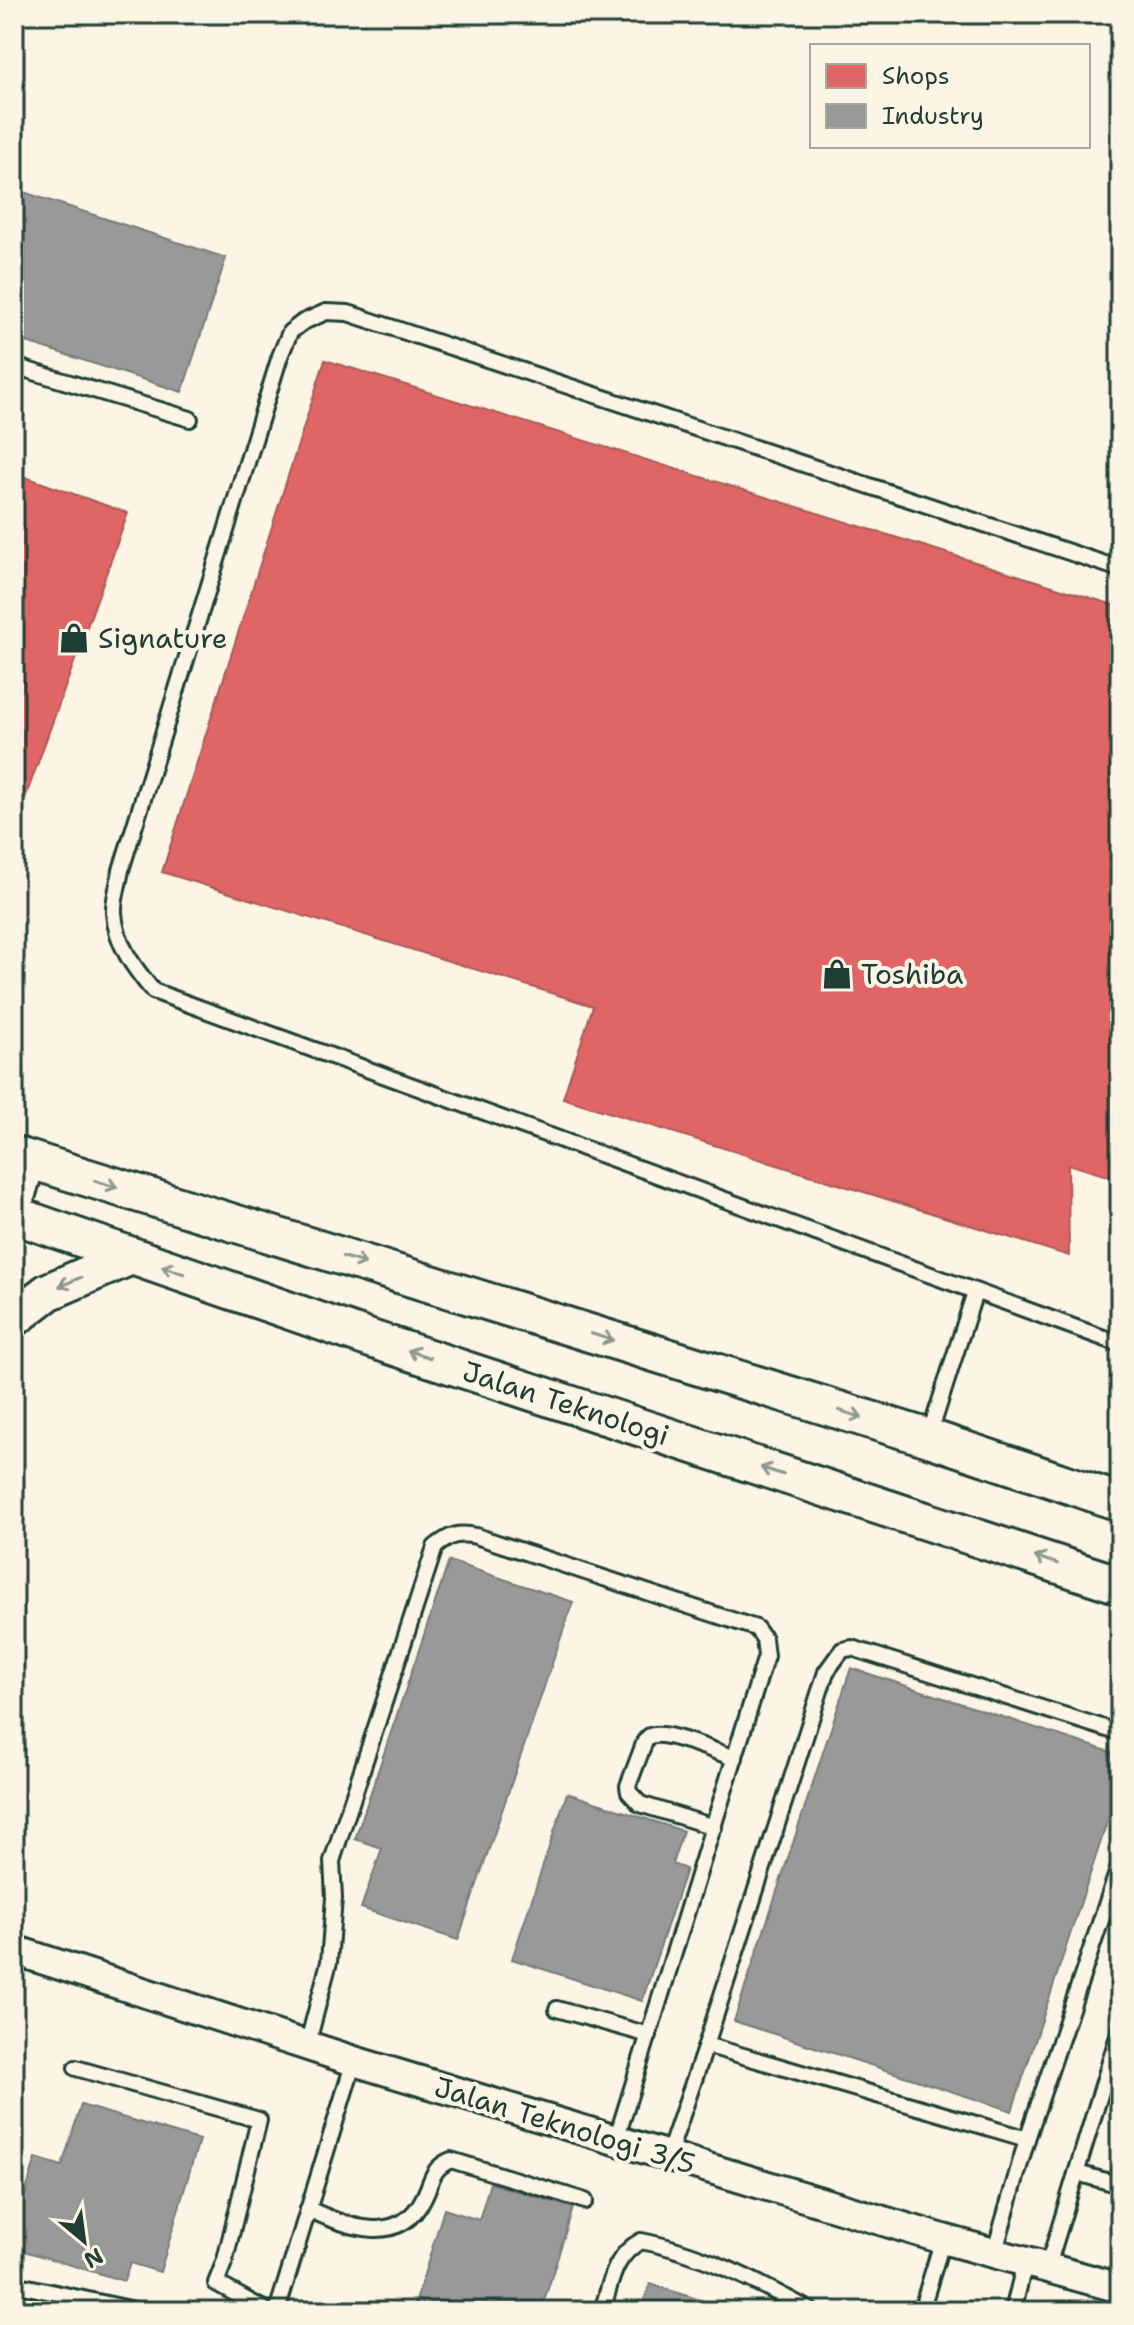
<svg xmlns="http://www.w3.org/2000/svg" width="1134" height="2325" viewBox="0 0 1134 2325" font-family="'Shantell Sans',sans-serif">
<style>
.shops{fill:#e06666;stroke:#a65a57;stroke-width:2}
.industry{fill:#999;stroke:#747d7b;stroke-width:2}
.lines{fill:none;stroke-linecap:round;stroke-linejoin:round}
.service-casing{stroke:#1f3d34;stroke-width:20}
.minor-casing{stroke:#1f3d34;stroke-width:34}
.tertiary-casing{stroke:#1f3d34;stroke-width:42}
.service{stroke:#fcf5e5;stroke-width:14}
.minor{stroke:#fcf5e5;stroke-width:28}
.tertiary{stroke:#fcf5e5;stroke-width:36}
.oneway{stroke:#8e998c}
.labels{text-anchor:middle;stroke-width:8;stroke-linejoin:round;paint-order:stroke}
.poi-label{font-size:28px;fill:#1f3d34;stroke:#fcf5e5;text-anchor:start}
.street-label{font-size:28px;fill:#1f3d34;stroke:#fcf5e5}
</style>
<rect width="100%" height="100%" fill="#fcf5e5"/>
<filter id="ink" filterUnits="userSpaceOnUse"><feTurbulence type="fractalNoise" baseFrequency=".0125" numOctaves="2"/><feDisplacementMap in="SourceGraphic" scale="16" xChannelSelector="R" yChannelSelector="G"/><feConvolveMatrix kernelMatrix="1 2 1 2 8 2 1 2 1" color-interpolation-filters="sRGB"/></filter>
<g filter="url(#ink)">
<g class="shops">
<polygon points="325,360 1120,607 1120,1180 1068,1164 1069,1256 563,1098 593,1006 162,872"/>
<polygon points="14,473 128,513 14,829"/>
</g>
<g class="industry">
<polygon points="14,189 226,258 182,392 14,338"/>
<polygon points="449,1561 573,1602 458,1940 361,1908 382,1848 355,1839"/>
<polygon points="851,1668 1120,1755 1120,1783 1012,2111 734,2021"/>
<polygon points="567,1793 683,1831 672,1864 686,1869 642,2001 512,1959"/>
<polygon points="81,2105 199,2140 160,2272 130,2263 124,2281 14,2248 14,2231 36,2158 62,2166"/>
<polygon points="490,2183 573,2208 541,2311 413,2311 444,2209 479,2220"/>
<polygon points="650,2284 735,2311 641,2311"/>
</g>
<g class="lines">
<g class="service-casing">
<g id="service">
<polyline points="14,366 190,419"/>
<path d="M1120 569 348 313 326 312 303 322 290 332 280 356 121 870C119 883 113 900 114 913 116 944 134 968 153 991L1120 1344"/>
<polyline points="929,1436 975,1292"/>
<path d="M714 1827 640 1804 629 1792 628 1786 645 1741C649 1736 648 1736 655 1735 673 1733 716 1752 735 1758"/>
<polyline points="557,2009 649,2035"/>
<path d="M307 2046 329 1962 334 1898 332 1861 435 1547C450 1535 458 1532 476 1536L756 1628 764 1639 766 1656 616 2140"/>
<polyline points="76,2068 259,2120 225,2260 216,2283 267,2311"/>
<polyline points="1027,2139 706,2045 826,1672 842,1650 852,1648 1120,1733"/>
<polyline points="668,2156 706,2045"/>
<polyline points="1077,2173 1120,2185"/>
<path d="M308 2209C346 2226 399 2248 423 2199 433 2181 430 2169 451 2160L585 2201"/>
<polyline points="994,2254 1027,2139 1120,1864"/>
<polyline points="1047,2269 1120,2029"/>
<polyline points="14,2284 139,2311"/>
<polyline points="277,2311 354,2061"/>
<path d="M602 2311C611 2283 613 2256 641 2241 700 2252 758 2282 811 2311"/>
<polyline points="921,2311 943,2239"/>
<polyline points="1013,2311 1025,2262"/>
</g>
</g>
<g class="minor-casing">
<g id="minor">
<polyline points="14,1218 31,1160"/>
<polyline points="14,1950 354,2061 943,2239 1120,2288"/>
</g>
</g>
<g class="tertiary-casing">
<g id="tertiary">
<polyline points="14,1155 929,1438 1120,1502"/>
<polyline points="14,1215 371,1339 1120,1585"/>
<polyline points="14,1318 48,1292 131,1256"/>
</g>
</g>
<use href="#service" class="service"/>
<use href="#minor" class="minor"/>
<use href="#tertiary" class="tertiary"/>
</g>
<defs><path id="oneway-shaft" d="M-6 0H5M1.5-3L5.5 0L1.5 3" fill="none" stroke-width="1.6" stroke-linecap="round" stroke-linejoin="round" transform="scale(2)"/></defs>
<g class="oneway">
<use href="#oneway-shaft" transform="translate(106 1184) rotate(17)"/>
<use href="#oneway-shaft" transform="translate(354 1260) rotate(17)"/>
<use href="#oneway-shaft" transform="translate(173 1270) rotate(-161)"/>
<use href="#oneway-shaft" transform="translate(70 1282) rotate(157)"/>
<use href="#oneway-shaft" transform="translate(602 1337) rotate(17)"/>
<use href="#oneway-shaft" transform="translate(419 1354) rotate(-162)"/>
<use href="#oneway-shaft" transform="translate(851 1414) rotate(17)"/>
<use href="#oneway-shaft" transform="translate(772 1471) rotate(-162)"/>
<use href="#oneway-shaft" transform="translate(1046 1560) rotate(-162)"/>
</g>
</g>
<defs>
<g id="shop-bare" transform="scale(2.4)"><path d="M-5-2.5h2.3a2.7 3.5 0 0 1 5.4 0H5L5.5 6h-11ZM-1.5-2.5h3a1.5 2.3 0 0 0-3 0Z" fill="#1f3d34" stroke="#fcf5e5" stroke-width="2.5" paint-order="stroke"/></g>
</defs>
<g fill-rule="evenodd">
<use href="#shop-bare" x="74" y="638"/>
<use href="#shop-bare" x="837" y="974"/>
</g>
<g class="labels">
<g class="poi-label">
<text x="98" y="648">Signature</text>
<text x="861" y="984">Toshiba</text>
</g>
<g class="street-label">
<text transform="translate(566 1403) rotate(18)" y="10">Jalan Teknologi</text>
<text transform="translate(565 2125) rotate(17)" y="10">Jalan Teknologi 3/5</text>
</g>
</g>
<rect width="1134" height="2325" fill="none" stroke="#fcf5e5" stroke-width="48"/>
<rect x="24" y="24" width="1086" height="2277" fill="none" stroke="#1f3d34" stroke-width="3" filter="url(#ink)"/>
<rect x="810" y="44" width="280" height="104" fill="#fcf5e5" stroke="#a4ab9e" stroke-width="2"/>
<rect x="826" y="64" width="40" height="24" fill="#e06666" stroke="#a4ab9e" stroke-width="2"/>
<text x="882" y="84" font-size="24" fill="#1f3d34">Shops</text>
<rect x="826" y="104" width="40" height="24" fill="#999999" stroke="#a4ab9e" stroke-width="2"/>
<text x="882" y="124" font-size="24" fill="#1f3d34">Industry</text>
<g transform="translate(84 2241) rotate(151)" stroke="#fcf5e5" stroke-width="6" paint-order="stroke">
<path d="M0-6L14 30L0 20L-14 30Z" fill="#1f3d34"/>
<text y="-12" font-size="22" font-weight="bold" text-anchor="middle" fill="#1f3d34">N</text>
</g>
</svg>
